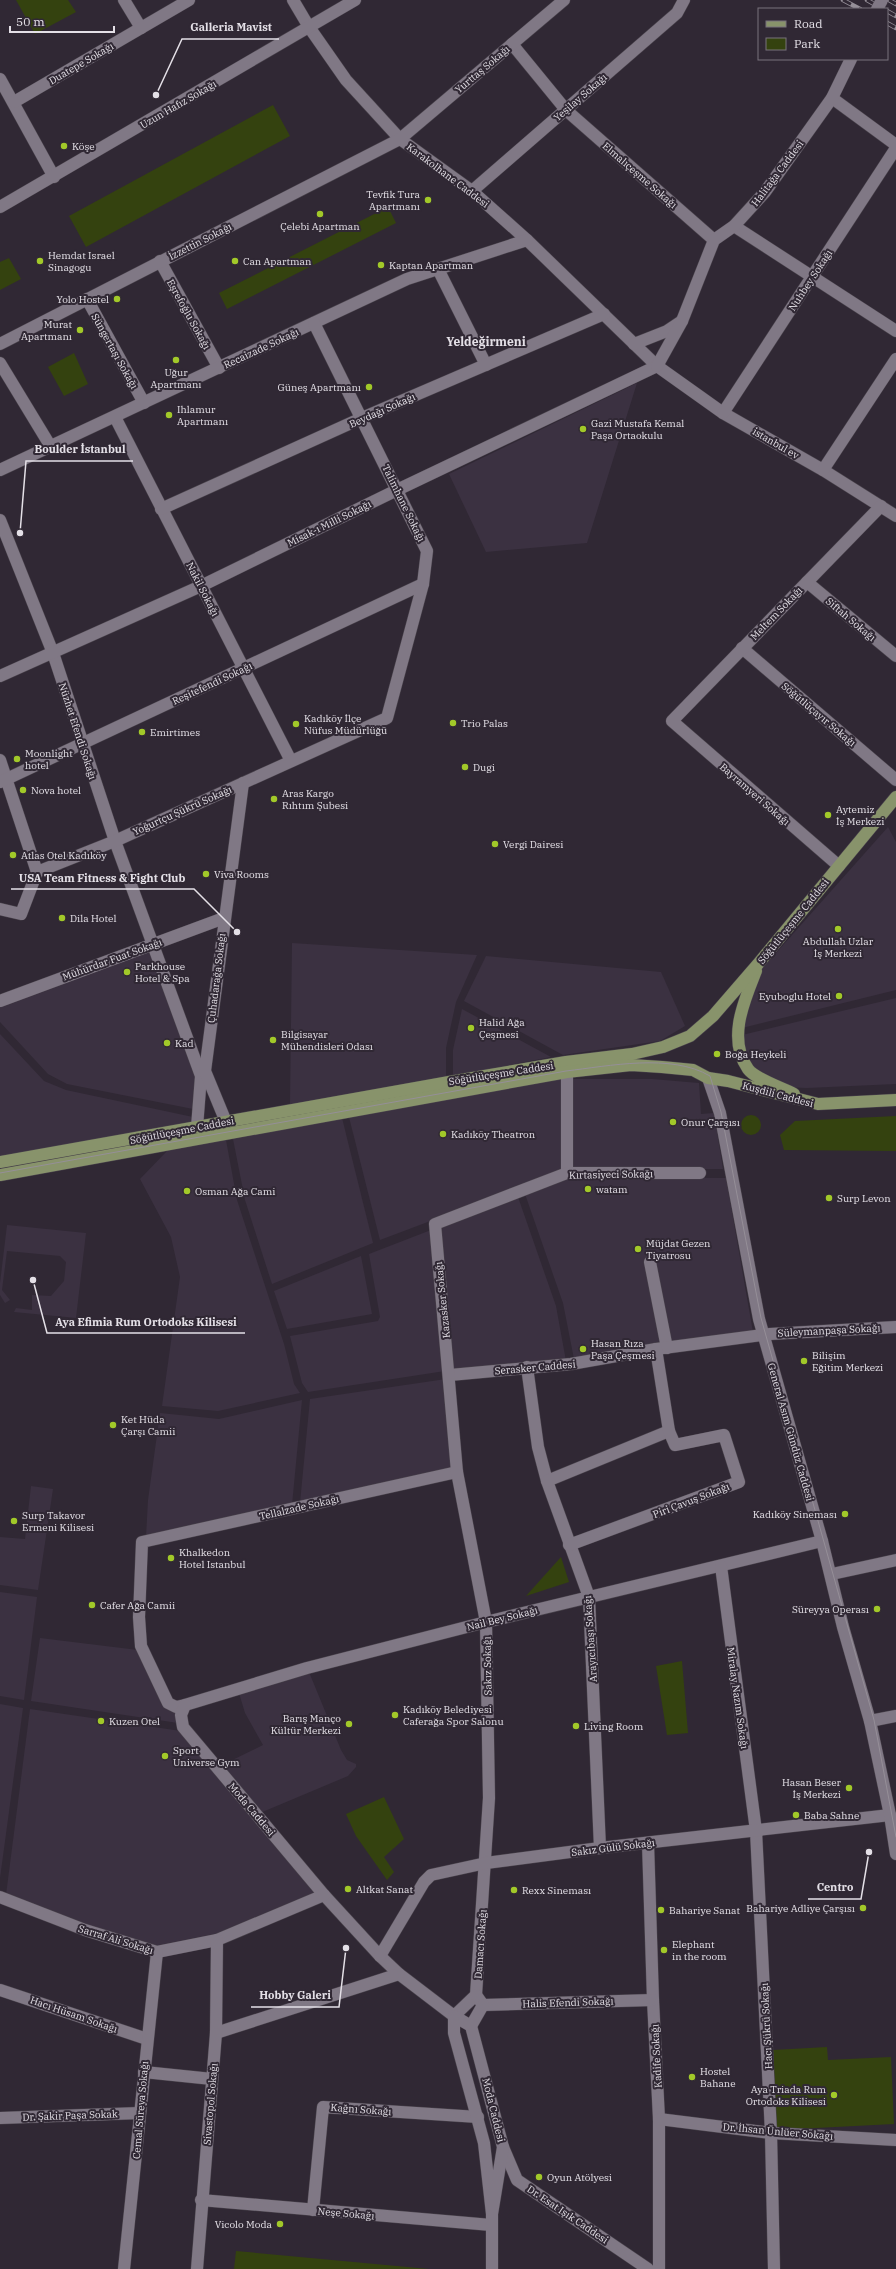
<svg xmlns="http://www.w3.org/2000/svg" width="896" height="2269" viewBox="0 0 896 2269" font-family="'IBM Plex Serif',serif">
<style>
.built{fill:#3b3141}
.green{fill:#34420f}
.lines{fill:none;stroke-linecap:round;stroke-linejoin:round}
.street-casing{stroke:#49434c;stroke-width:13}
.secondary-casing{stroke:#49434c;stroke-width:13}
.primary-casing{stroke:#49434c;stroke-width:13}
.street{stroke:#807885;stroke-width:12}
.secondary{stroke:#807885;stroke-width:12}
.primary{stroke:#88936b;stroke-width:12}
.tram{stroke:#958f98;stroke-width:1}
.rail-casing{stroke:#958f98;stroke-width:4.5}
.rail{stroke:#302834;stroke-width:3;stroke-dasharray:9;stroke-linecap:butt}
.secondary-bridge-casing{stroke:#49434c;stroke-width:13;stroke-linecap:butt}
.secondary-bridge{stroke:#807885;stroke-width:12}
.poi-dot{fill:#a2c929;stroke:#302834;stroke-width:1.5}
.labels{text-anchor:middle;stroke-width:4;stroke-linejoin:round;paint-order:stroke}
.street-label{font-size:10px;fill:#e4e0e7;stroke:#302834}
.poi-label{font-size:10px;fill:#e4e0e7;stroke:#302834;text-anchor:start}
.quarter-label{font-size:12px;font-weight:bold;fill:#e4e0e7;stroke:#302834}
.leader{fill:none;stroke:#e4e0e7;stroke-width:1.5}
.callout-dot{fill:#e4e0e7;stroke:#302834;stroke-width:1.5}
.callout-label{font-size:11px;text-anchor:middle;font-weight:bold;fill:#e4e0e7;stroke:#302834;stroke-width:4;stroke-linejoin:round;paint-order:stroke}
</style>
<rect width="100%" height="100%" fill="#302834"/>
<g class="built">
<polygon points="637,383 587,543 486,552 449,474"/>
<polygon points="888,827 896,842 896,990 742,1028 759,972"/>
<polygon points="292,943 477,955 456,1002 446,1048 446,1076 290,1104"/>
<polygon points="149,949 197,1077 193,1109 67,1084 48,1074 0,1022 0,1005"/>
<polygon points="486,956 661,972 685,1026 660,1041 563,1055 464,1001"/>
<polygon points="896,998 896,1084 807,1088 782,1087 755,1073 745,1053 742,1035"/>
<polygon points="462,1009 551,1057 453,1076 453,1050"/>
<polygon points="0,1034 44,1081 66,1090 193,1117 192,1122 0,1156"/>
<polygon points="562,1077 563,1171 380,1240 349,1117"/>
<polygon points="570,1079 652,1079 699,1083 701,1114 714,1113 723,1169 571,1170"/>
<polygon points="342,1118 373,1243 272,1284 245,1200 233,1139"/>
<polygon points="226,1140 237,1200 284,1344 294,1384 300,1393 218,1411 162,1406 180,1277 171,1237 140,1179 167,1151"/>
<polygon points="567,1177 726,1178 753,1332 574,1359 563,1303 525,1194"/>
<polygon points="518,1197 556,1306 566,1361 453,1371 439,1227"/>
<polygon points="7,1225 86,1233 76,1318 14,1312 16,1308 32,1310 32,1295 51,1296 64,1281 66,1262 60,1256 7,1251 2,1290 10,1300 5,1303 0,1295 0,1283"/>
<polygon points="431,1230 445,1371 308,1392 302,1383 290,1336 378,1321 380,1317 369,1254"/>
<polygon points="361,1256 372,1314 287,1329 274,1291"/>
<polygon points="446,1379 453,1469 300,1503 310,1399"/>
<polygon points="302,1400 292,1505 146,1537 148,1500 160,1413 219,1419"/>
<polygon points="31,1486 53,1489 38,1590 0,1585 0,1537 25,1539"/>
<polygon points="0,1592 37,1597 24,1700 0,1696"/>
<polygon points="40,1638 138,1650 175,1711 178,1723 31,1701"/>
<polygon points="309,1672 341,1750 347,1760 356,1764 356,1767 348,1776 260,1813 220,1766 263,1745 245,1713 239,1693"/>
<polygon points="0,1704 23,1708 0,1878"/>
<polygon points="30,1709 181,1731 317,1893 217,1936 157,1948 87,1926 6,1895"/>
</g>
<g class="green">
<polygon points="16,0 68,0 76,12 35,34"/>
<polygon points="273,105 290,136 86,247 69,216"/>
<polygon points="388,207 396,223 227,309 219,293"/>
<polygon points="9,258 21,279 0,290 0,262"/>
<polygon points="74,353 88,384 64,396 48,367"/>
<circle cx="751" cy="1125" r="10"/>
<polygon points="896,1116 896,1151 784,1150 780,1135 795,1121"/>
<polygon points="561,1557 569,1582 526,1596"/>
<polygon points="682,1661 688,1733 667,1735 656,1666"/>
<polygon points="384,1797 404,1839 384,1857 394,1872 387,1880 356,1836 346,1814"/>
<polygon points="827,2047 828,2060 891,2057 894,2124 777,2130 773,2050"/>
<polygon points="236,2251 429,2269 234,2269"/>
</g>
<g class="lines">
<g class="street-casing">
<g id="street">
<polyline points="124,0 141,28"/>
<polyline points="293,0 309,27 346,80 400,139 472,191 527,240 657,366 723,413 823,470 896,516"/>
<polyline points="512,44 566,110 714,240"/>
<polyline points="0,79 54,177"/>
<polyline points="832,98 896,145"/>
<polyline points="14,102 189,0"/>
<polyline points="472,191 677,13 684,0"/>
<polyline points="0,207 355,0"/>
<polyline points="734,226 896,331"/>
<polyline points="160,261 219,368"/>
<polyline points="438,269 486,365"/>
<polyline points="87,299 144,403"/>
<polyline points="0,344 400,139 564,0"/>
<polyline points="634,344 667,331 682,321"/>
<polyline points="0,363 51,447"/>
<polyline points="723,413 896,148"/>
<polyline points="115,417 291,761"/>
<polyline points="0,470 407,279 527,240"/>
<polyline points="823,470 896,359"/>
<polyline points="161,509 362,418 604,314"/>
<polyline points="0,520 53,653 115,841 201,1076 197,1127"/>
<polyline points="807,582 896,656"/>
<polyline points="742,648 896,780"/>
<polyline points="0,676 201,586 397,490 657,366"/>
<polyline points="0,760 37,872"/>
<polyline points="0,782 423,584"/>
<polyline points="839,866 672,721 881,506"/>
<polyline points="0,909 21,914 37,872 115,841 387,718 423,584 427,551 314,323"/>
<polyline points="0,1001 224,918"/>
<polyline points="567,1072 567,1173"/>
<polyline points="226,1122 205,1071 243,783"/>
<polyline points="650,1262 667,1348"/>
<polyline points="527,1367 538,1447 547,1481 589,1597 600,1848"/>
<polyline points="450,1375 571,1364 656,1349 770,1334 896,1327"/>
<polyline points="457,1472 142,1542 139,1617 141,1646 168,1703 176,1707 185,1705 307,1668 486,1622 822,1541"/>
<polyline points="547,1481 669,1431"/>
<polyline points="569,1545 739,1482 724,1435 675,1445 669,1431 656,1349"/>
<polyline points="721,1566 756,1831 771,2133 774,2269"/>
<polyline points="832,1574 896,1560"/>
<polyline points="185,1705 181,1715 183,1727 324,1895 380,1956 399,1974 454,2016 476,1995 489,1798 486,1622 457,1472 435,1224 567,1173 700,1173"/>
<polyline points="870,1721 896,1716"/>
<polyline points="648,1843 653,2000 659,2119 659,2269"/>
<polyline points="0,1897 85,1930 157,1952 217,1940 324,1895"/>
<polyline points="380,1956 424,1882 431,1875 486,1863 600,1848 890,1815"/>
<polyline points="0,1990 147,2039"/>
<polyline points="476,1995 483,2005 653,2000"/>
<polyline points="471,2026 483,2005"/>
<polyline points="216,2033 399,1974"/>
<polyline points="144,2072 212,2079"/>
<polyline points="0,2118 140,2113"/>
<polyline points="659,2119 771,2133 896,2140"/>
<polyline points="201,2200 491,2225"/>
<polyline points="313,2210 323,2107 478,2117"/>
<polyline points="124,2269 157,1952"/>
<polyline points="197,2269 216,2033 217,1940"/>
</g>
</g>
<g class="secondary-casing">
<g id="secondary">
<polyline points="657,366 682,321 714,240 734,226 765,192 832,98 851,59"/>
<polyline points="708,1078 720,1113 759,1319 822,1541 843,1627 870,1721 890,1815 896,1854"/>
<polyline points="503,2147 517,2180 648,2269"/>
<polyline points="492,2214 503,2147 471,2026 454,2016 454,2033 484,2143 492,2214 492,2269"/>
</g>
</g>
<g class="primary-casing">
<g id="primary">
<path d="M756 971C744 1001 727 1039 748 1069 755 1079 783 1088 794 1094"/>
<polyline points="0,1162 449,1082 566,1062 632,1054 663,1047 690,1036 713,1016 758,964 896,797"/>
<polyline points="0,1175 567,1072 631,1065 662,1067 693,1070 708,1078 728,1081 818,1104 896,1100"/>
</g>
</g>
<use href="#street" class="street"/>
<use href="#secondary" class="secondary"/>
<use href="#primary" class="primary"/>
<path class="tram" d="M0 1173 566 1071C609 1066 671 1053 710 1076L721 1112 761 1318 874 1720 896 1837"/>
<g class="rail-casing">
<g id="rail">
<polyline points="843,0 860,9"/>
<polyline points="867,0 883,9"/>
<polyline points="889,0 896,4"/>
<polyline points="887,11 896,16"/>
<polyline points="887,23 896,28"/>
</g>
</g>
<use href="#rail" class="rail"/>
<g class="secondary-bridge-casing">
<polyline id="secondary-bridge" points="877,9 882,0"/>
</g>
<use href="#secondary-bridge" class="secondary-bridge"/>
</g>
<g class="poi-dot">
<circle cx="64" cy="146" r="4"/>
<circle cx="428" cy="200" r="4"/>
<circle cx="320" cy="214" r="4"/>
<circle cx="40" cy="261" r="4"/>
<circle cx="235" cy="261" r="4"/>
<circle cx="381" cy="265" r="4"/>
<circle cx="117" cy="299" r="4"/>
<circle cx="80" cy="330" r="4"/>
<circle cx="176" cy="360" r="4"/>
<circle cx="369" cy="387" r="4"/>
<circle cx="169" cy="415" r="4"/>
<circle cx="583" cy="429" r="4"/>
<circle cx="453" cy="723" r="4"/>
<circle cx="296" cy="724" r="4"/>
<circle cx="142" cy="732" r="4"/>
<circle cx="17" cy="759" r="4"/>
<circle cx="465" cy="767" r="4"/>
<circle cx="23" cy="790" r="4"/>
<circle cx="274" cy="799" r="4"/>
<circle cx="828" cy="815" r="4"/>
<circle cx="495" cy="844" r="4"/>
<circle cx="13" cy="855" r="4"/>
<circle cx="206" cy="874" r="4"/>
<circle cx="62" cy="918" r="4"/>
<circle cx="838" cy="929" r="4"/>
<circle cx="127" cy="972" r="4"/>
<circle cx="839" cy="996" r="4"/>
<circle cx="471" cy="1028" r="4"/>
<circle cx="273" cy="1040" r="4"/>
<circle cx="167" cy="1043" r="4"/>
<circle cx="717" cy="1054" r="4"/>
<circle cx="673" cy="1122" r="4"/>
<circle cx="443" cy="1134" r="4"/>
<circle cx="588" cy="1189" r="4"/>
<circle cx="187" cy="1191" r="4"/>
<circle cx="829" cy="1198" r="4"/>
<circle cx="638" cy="1249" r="4"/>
<circle cx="583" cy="1349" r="4"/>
<circle cx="804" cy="1361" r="4"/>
<circle cx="113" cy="1425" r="4"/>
<circle cx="845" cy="1514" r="4"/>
<circle cx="14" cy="1521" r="4"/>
<circle cx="171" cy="1558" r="4"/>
<circle cx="92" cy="1605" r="4"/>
<circle cx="877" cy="1609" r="4"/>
<circle cx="395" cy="1715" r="4"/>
<circle cx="101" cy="1721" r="4"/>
<circle cx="349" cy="1724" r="4"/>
<circle cx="576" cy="1726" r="4"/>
<circle cx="165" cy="1756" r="4"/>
<circle cx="849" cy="1788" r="4"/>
<circle cx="796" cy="1815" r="4"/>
<circle cx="348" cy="1889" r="4"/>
<circle cx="514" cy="1890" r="4"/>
<circle cx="863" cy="1908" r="4"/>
<circle cx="661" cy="1910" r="4"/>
<circle cx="664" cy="1950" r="4"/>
<circle cx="692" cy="2077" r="4"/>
<circle cx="834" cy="2095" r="4"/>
<circle cx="539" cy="2177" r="4"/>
<circle cx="280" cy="2224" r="4"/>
</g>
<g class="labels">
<g class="street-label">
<text transform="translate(81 63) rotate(-30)" y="4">Duatepe Sokağı</text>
<text transform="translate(482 69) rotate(-40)" y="4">Yurttaş Sokağı</text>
<text transform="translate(580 97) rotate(-41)" y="4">Yeşilay Sokağı</text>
<text transform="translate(178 104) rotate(-30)" y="4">Uzun Hafız Sokağı</text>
<text transform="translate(777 173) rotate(-53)" y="4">Halitağa Caddesi</text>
<text transform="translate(448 175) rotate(37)" y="4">Karakolhane Caddesi</text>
<text transform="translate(640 175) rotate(41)" y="4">Elmalıçeşme Sokağı</text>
<text transform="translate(200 241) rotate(-27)" y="4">İzzettin Sokağı</text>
<text transform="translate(810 280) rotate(-57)" y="4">Nuhbey Sokağı</text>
<text transform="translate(189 314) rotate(61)" y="4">Eşrefoğlu Sokağı</text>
<text transform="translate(261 348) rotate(-25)" y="4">Recaizade Sokağı</text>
<text transform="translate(115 351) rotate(61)" y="4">Süngertaşı Sokağı</text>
<text transform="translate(382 410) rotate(-24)" y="4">Beydağı Sokağı</text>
<text transform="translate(776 443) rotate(30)" y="4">istanbul ev</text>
<text transform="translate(404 503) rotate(64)" y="4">Talimhane Sokağı</text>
<text transform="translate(329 523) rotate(-26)" y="4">Misak-ı Milli Sokağı</text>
<text transform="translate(203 589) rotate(63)" y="4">Nakil Sokağı</text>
<text transform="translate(776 613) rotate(-46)" y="4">Meltem Sokağı</text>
<text transform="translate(851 619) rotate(40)" y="4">Siftah Sokağı</text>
<text transform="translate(212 683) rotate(-25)" y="4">Reşitefendi Sokağı</text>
<text transform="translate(819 714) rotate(40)" y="4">Söğütlüçayır Sokağı</text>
<text transform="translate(78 731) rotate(72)" y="4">Nüzhet Efendi Sokağı</text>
<text transform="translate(755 794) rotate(41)" y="4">Bayramyeri Sokağı</text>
<text transform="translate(182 810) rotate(-24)" y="4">Yoğurtçu Şükrü Sokağı</text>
<text transform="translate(793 921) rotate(-51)" y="4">Söğütlüçeşme Caddesi</text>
<text transform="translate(112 959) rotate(-20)" y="4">Mühürdar Fuat Sokağı</text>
<text transform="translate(216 978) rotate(-83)" y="4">Çuhadarağa Sokağı</text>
<text transform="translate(501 1073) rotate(-9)" y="4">Söğütlüçeşme Caddesi</text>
<text transform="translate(778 1094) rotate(15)" y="4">Kuşdili Caddesi</text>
<text transform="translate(182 1130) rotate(-11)" y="4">Söğütlüçeşme Caddesi</text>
<text transform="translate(611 1174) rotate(-1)" y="4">Kırtasiyeci Sokağı</text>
<text transform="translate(442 1300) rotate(-96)" y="4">Kazasker Sokağı</text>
<text transform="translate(829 1330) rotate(-3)" y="4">Süleymanpaşa Sokağı</text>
<text transform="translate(535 1367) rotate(-5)" y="4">Serasker Caddesi</text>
<text transform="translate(791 1432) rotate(74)" y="4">General Asım Gündüz Caddesi</text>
<text transform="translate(691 1500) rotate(-21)" y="4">Piri Çavuş Sokağı</text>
<text transform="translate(299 1507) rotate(-13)" y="4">Tellalzade Sokağı</text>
<text transform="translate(502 1618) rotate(-14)" y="4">Nail Bey Sokağı</text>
<text transform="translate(590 1639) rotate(-94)" y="4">Arayıcıbaşı Sokağı</text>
<text transform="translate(487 1666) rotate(-91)" y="4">Sakız Sokağı</text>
<text transform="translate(738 1698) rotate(82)" y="4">Miralay Nazım Sokağı</text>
<text transform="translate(252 1809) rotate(50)" y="4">Moda Caddesi</text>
<text transform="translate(613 1847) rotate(-7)" y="4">Sakız Gülü Sokağı</text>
<text transform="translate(116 1939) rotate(17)" y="4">Sarraf Ali Sokağı</text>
<text transform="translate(480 1944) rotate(-86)" y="4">Damacı Sokağı</text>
<text transform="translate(568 2002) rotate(-2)" y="4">Halis Efendi Sokağı</text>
<text transform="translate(74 2014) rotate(19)" y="4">Hacı Hüsam Sokağı</text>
<text transform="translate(766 2026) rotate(-93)" y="4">Hacı Şükrü Sokağı</text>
<text transform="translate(656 2056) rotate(-93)" y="4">Kadife Sokağı</text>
<text transform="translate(210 2104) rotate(-85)" y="4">Sivastopol Sokağı</text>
<text transform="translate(361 2109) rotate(4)" y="4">Kağnı Sokağı</text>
<text transform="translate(140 2110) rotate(-85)" y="4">Cemal Süreya Sokağı</text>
<text transform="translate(494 2110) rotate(76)" y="4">Moda Caddesi</text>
<text transform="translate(70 2115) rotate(-2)" y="4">Dr. Şakir Paşa Sokak</text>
<text transform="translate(778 2131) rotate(5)" y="4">Dr. İhsan Ünlüer Sokağı</text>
<text transform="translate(346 2213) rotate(5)" y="4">Neşe Sokağı</text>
<text transform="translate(568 2214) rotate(34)" y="4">Dr. Esat Işık Caddesi</text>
</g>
<g class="poi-label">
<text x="72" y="150">Köşe</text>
<text x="420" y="198" text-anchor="end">Tevfik Tura<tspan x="420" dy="12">Apartmanı</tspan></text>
<text x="320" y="230" text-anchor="middle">Çelebi Apartman</text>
<text x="48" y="259">Hemdat Israel<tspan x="48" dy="12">Sinagogu</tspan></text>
<text x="243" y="265">Can Apartman</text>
<text x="389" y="269">Kaptan Apartman</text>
<text x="109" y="303" text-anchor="end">Yolo Hostel</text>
<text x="72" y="328" text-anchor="end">Murat<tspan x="72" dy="12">Apartmanı</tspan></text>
<text x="176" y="376" text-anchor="middle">Uğur<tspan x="176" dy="12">Apartmanı</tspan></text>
<text x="361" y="391" text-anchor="end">Güneş Apartmanı</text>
<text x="177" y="413">Ihlamur<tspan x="177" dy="12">Apartmanı</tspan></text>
<text x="591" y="427">Gazi Mustafa Kemal<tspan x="591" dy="12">Paşa Ortaokulu</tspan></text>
<text x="304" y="722">Kadıköy İlçe<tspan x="304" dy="12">Nüfus Müdürlüğü</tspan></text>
<text x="461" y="727">Trio Palas</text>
<text x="150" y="736">Emirtimes</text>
<text x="25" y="757">Moonlight<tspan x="25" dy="12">hotel</tspan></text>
<text x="473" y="771">Dugi</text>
<text x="31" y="794">Nova hotel</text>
<text x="282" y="797">Aras Kargo<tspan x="282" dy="12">Rıhtım Şubesi</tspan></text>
<text x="836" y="813">Aytemiz<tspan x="836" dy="12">İş Merkezi</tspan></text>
<text x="503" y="848">Vergi Dairesi</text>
<text x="21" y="859">Atlas Otel Kadıköy</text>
<text x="214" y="878">Viva Rooms</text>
<text x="70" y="922">Dila Hotel</text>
<text x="838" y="945" text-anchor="middle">Abdullah Uzlar<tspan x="838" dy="12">İş Merkezi</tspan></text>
<text x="135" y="970">Parkhouse<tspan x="135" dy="12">Hotel &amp; Spa</tspan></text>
<text x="831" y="1000" text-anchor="end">Eyuboglu Hotel</text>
<text x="479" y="1026">Halid Ağa<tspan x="479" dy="12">Çeşmesi</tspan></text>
<text x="281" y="1038">Bilgisayar<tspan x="281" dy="12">Mühendisleri Odası</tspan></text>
<text x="175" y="1047">Kad</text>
<text x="725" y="1058">Boğa Heykeli</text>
<text x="681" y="1126">Onur Çarşısı</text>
<text x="451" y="1138">Kadıköy Theatron</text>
<text x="596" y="1193">watam</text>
<text x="195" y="1195">Osman Ağa Cami</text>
<text x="837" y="1202">Surp Levon</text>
<text x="646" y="1247">Müjdat Gezen<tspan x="646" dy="12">Tiyatrosu</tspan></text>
<text x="591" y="1347">Hasan Rıza<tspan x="591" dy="12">Paşa Çeşmesi</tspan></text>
<text x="812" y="1359">Bilişim<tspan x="812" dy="12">Eğitim Merkezi</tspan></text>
<text x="121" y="1423">Ket Hüda<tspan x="121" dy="12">Çarşı Camii</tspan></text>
<text x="837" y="1518" text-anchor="end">Kadıköy Sineması</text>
<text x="22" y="1519">Surp Takavor<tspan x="22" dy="12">Ermeni Kilisesi</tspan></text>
<text x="179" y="1556">Khalkedon<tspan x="179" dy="12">Hotel Istanbul</tspan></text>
<text x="100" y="1609">Cafer Ağa Camii</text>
<text x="869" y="1613" text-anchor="end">Süreyya Operası</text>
<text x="403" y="1713">Kadıköy Belediyesi<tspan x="403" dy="12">Caferağa Spor Salonu</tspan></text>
<text x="341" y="1722" text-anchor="end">Barış Manço<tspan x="341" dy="12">Kültür Merkezi</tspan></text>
<text x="109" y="1725">Kuzen Otel</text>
<text x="584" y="1730">Living Room</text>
<text x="173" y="1754">Sport<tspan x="173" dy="12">Universe Gym</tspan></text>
<text x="841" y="1786" text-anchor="end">Hasan Beser<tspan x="841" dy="12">İş Merkezi</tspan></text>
<text x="804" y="1819">Baba Sahne</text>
<text x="356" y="1893">Altkat Sanat</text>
<text x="522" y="1894">Rexx Sineması</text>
<text x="855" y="1912" text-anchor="end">Bahariye Adliye Çarşısı</text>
<text x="669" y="1914">Bahariye Sanat</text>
<text x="672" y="1948">Elephant<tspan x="672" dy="12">in the room</tspan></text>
<text x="700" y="2075">Hostel<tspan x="700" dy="12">Bahane</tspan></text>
<text x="826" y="2093" text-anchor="end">Aya Triada Rum<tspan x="826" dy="12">Ortodoks Kilisesi</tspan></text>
<text x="547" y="2181">Oyun Atölyesi</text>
<text x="272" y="2228" text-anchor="end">Vicolo Moda</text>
</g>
<g class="quarter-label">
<text x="486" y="346">Yeldeğirmeni</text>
</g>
</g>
<path class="leader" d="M156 95L182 39H279M20 533L26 461H133M237 932L194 889H11M33 1280L47 1333H245M869 1852L861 1899H808M346 1948L339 2007H251"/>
<g class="callout-dot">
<circle cx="156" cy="95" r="4"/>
<circle cx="20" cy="533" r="4"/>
<circle cx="237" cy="932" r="4"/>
<circle cx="33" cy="1280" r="4"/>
<circle cx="869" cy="1852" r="4"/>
<circle cx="346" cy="1948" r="4"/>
</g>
<g class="callout-label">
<text x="231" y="31">Galleria Mavist</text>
<text x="80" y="453">Boulder İstanbul</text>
<text x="102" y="882">USA Team Fitness &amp; Fight Club</text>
<text x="146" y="1326">Aya Efimia Rum Ortodoks Kilisesi</text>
<text x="835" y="1891">Centro</text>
<text x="295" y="1999">Hobby Galeri</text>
</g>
<rect x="758" y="8" width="130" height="52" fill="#302834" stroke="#78727c"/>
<rect x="766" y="21" width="20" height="6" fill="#88936b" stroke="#78727c"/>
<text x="794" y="28" font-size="12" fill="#e4e0e7">Road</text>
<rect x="766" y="38" width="20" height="12" fill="#34420f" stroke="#78727c"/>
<text x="794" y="48" font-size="12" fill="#e4e0e7">Park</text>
<path d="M10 26v6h104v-6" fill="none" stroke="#e4e0e7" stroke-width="2"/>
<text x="16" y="26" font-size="12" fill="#e4e0e7" stroke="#302834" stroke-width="3" paint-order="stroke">50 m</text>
</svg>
